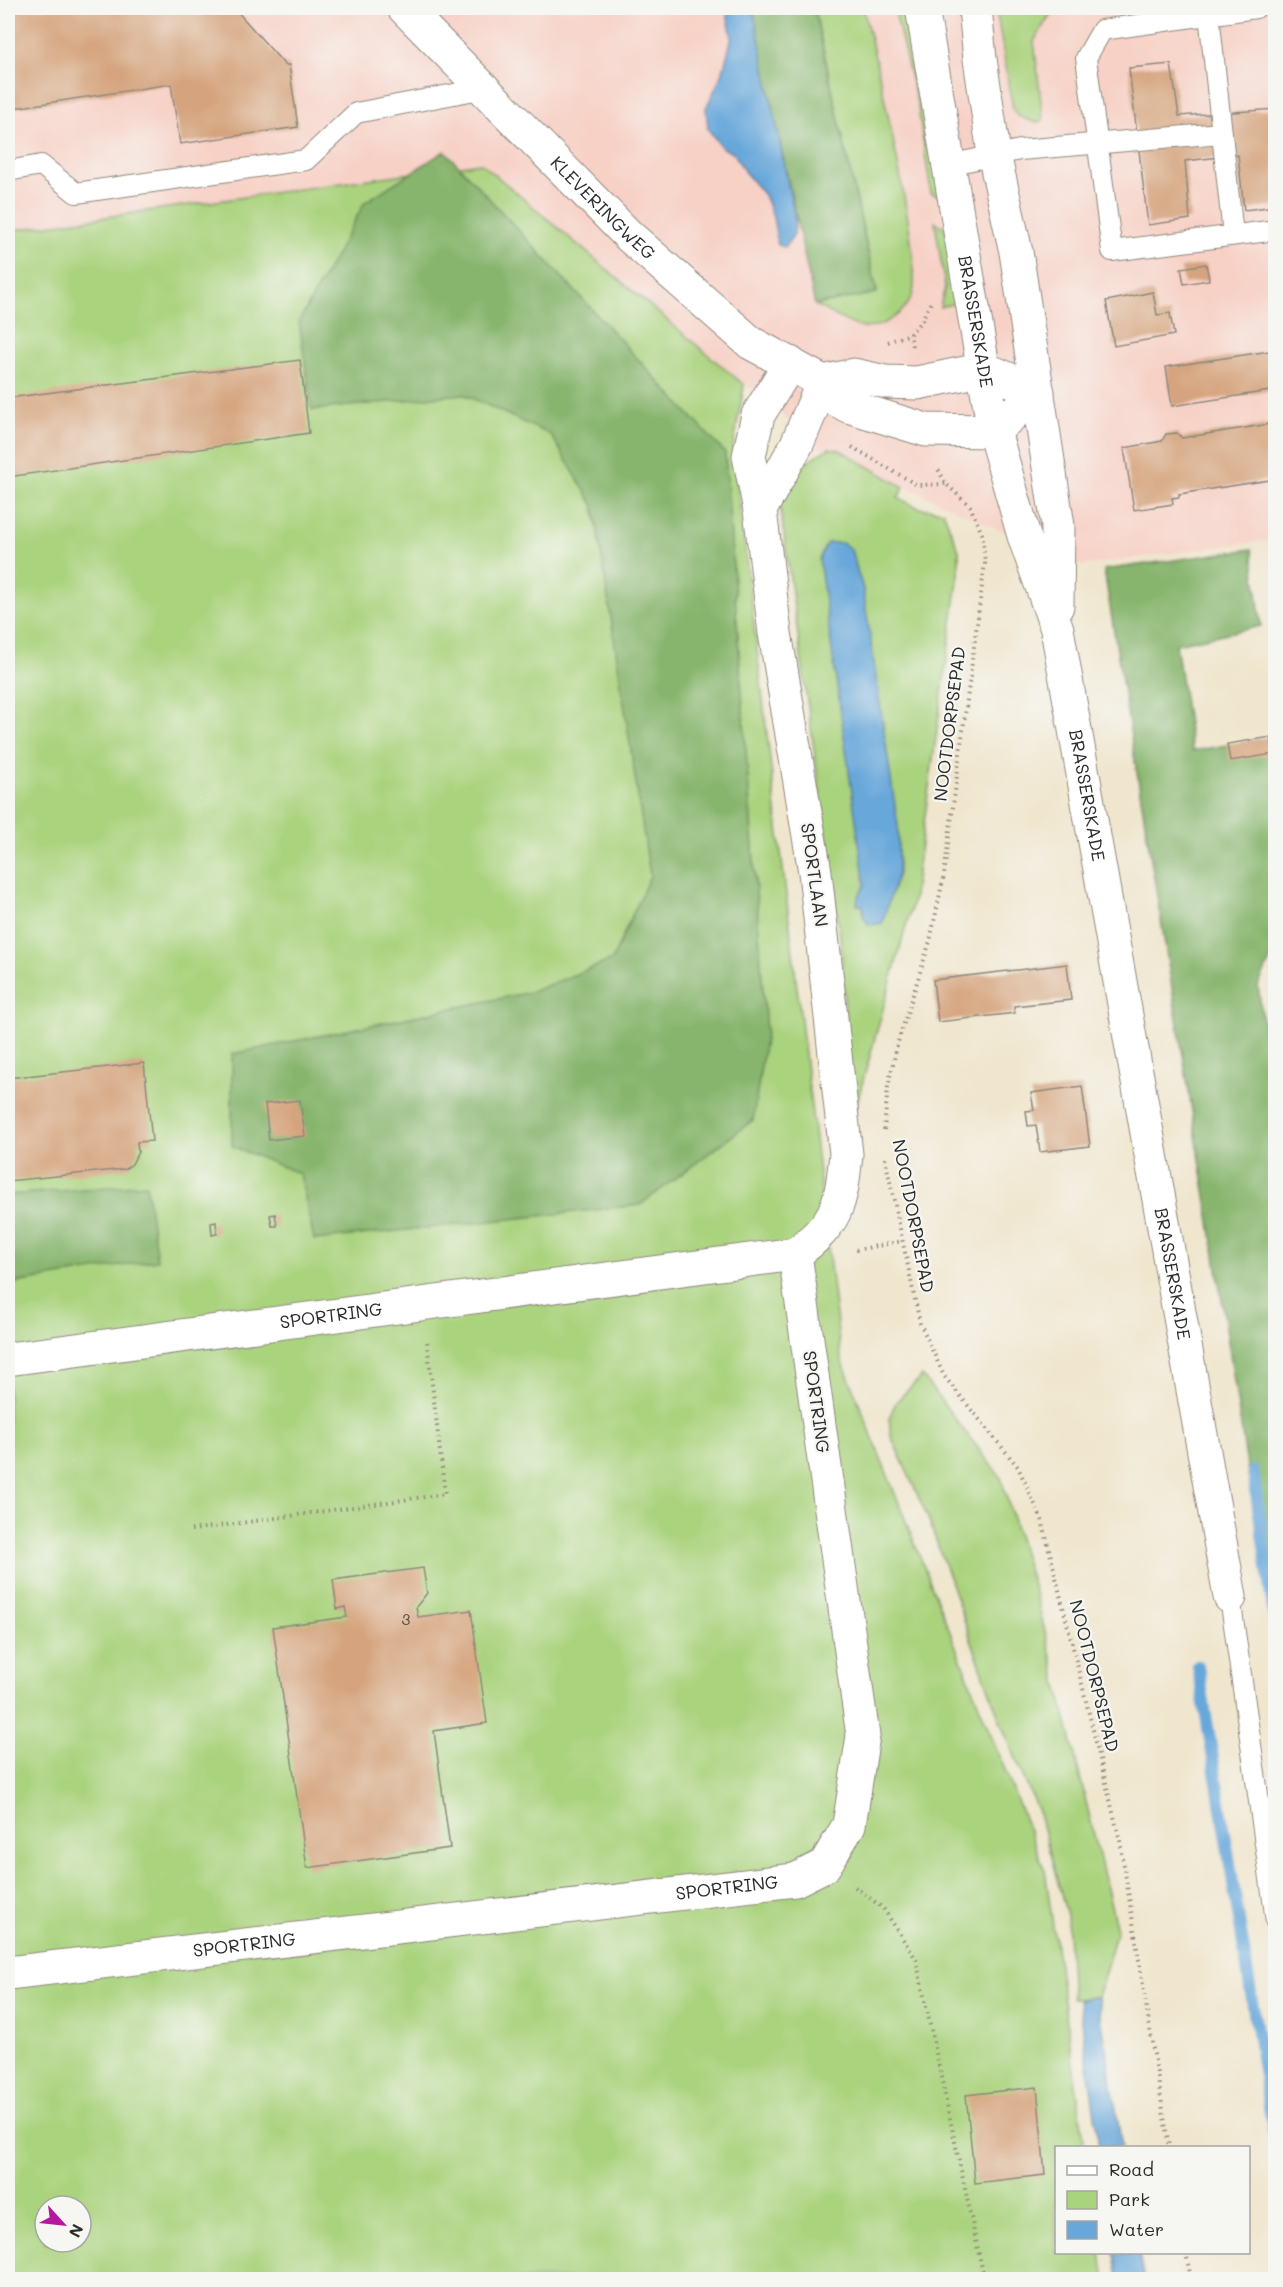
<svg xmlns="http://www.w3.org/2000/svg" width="1283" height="2287" viewBox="0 0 1283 2287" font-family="Mali,sans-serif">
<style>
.built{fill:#f7d1c6}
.green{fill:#aad37e;stroke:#6a7f54;stroke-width:1.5;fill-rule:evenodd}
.forest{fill:#87b56d;stroke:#59704c;stroke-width:1.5}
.water{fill:#68a7da;stroke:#4a6982;stroke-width:1.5}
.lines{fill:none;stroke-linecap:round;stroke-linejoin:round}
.stream{stroke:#68a7da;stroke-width:12}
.building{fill:#d5a47e}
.lane-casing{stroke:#8e887c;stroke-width:22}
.street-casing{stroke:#8e887c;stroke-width:35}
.path{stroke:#8e887c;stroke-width:4;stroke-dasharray:1.5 4.5;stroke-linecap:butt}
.lane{stroke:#fff;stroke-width:20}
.street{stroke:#fff;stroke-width:33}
.labels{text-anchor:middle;stroke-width:4.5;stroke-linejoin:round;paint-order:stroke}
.number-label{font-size:15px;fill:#564940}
.street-label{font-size:18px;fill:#2b2b2b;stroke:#f6f6f2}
</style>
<rect width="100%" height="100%" fill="#f6f6f2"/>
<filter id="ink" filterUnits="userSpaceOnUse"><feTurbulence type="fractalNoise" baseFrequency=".0167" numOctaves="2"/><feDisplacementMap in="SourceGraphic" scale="12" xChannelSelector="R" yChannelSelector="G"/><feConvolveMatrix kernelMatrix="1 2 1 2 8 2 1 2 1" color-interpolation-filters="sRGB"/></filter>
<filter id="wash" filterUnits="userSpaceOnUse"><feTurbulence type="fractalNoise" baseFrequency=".008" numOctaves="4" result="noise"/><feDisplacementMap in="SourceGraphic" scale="24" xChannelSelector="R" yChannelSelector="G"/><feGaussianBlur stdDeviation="1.35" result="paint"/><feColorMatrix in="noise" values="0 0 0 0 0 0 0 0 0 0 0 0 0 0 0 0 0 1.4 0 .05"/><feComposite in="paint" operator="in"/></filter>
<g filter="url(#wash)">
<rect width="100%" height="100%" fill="#f0e6ce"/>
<polygon class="built" points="8,8 1275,8 1275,539 1078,566 820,447 481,163 8,231"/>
<g class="green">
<path d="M814 8H863C874 51 925 266 912 296 905 313 884 327 865 328 855 328 826 310 815 305L877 292Z"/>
<polygon points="894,8 910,8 941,197 931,193 918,107"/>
<polygon points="996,8 1054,8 1034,41 1043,120 1036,123 1018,116 1013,109"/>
<path d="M481 163 744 385 733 448 841 1358 1045 1871 1085 2147 1056 2148V2252L1101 2253 1105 2279H8V231ZM45 2206H81V2242H45Z"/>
<polygon points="935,222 944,227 964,301 940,307 945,287"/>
<polygon points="829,448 840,450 904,487 898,498 919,508 943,511 959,551 959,573 913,901 853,1117 840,935 780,506 798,467"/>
<polygon points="922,1376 1001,1478 1038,1603 1117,1930 1098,1997 1072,1998 1067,1915 1039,1814 1002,1726 928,1518 891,1436 889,1418 896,1402"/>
</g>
<g class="forest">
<polygon points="746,8 814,8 877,293 815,305 761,54"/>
<polygon points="445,151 725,453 766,1032 753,1120 640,1205 314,1240 300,1174 232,1146 232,1054 531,992 612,960 650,876 594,506 551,435 463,394 312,410 299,322 365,202"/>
<polygon points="1252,549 1261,626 1176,644 1192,751 1275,737 1275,926 1270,934 1273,954 1258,986 1276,1114 1275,1651 1208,1209 1104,570"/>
<polygon points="146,1184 157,1260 8,1284 8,1195"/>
</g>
<g class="water">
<polygon points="726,8 753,8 795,219 794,234 785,247 778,245 773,217 764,195 744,171 734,153 722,148 708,129 706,108 722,75 732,37"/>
<polygon points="827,543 843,543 851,550 863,589 898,826 898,873 882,923 869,925 863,916 863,905 857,905 858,897 865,885 819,559"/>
<polygon points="1098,1997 1122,2147 1099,2147 1079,1999"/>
<polygon points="1114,2253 1139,2253 1144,2279 1118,2279"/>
</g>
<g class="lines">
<g class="stream">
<polyline points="1253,1471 1276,1630"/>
<polyline points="1198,1666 1276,2149"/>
</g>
</g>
<g id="blocks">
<g class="building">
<polygon points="8,8 234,8 285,65 289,65 298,127 180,144 171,84 8,109"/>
<polygon points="1171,64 1179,116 1276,109 1276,206 1244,210 1238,155 1185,161 1190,219 1148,225 1129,68"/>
<polygon points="1206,264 1209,280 1184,284 1181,268"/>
<polygon points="1153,292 1157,315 1170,313 1174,335 1114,346 1106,301"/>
<polygon points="1276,350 1276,390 1172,406 1166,367"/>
<polygon points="300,360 309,433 8,477 8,398"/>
<polygon points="1276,423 1276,479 1179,494 1179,497 1172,498 1173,504 1134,510 1124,448 1162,441 1166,434 1177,433 1182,438"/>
<polygon points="1271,737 1274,754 1230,761 1227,744"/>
<polygon points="1067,964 1071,1000 1014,1006 1015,1013 938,1022 933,980"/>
<polygon points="144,1063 152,1141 137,1142 138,1152 132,1164 125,1169 8,1181 8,1078"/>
<polygon points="1082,1086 1090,1146 1040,1152 1036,1125 1028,1126 1026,1111 1034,1110 1031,1093"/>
<polygon points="300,1100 305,1136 269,1140 265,1104"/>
<polygon points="275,1214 277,1226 272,1226 270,1215"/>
<polygon points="216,1222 217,1234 212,1235 211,1223"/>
<polygon points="423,1568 427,1593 416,1607 418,1617 471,1610 487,1723 434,1731 450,1848 307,1868 273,1627 347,1617 345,1607 337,1609 333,1580"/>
<polygon points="1037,2087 1045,2175 975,2183 966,2095"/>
</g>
</g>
</g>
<g filter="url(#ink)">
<use href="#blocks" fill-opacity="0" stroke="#8e887c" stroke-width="1.5"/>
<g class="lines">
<g class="lane-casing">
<g id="lane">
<polyline points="1256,8 1102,30 1086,58 1112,251 1276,230"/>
<polyline points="1209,14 1233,235"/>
<polyline points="948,165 1020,150 1222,133"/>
<polyline points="8,171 41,165 76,193 306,160 356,113 485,88"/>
<polyline points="1230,1597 1276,1921"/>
</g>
</g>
<g class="street-casing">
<g id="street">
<path id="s1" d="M404 8 629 236 751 343 823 382 839 401 848 406 926 430 994 431 1038 392 985 369 917 383 886 382 854 375 823 382"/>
<path id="s2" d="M922 8 994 431 1024 536 1057 629 1230 1597"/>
<polyline points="975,8 980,59 994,154 1016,252 1058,526 1057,606"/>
<polyline points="760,510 797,444 823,382"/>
<path id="s3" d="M8 1359 795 1254C838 1223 841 1204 846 1154L815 872 775 633 760 510 749 456 758 415 790 363"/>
<path id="s4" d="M8 1973 795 1880 825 1865 849 1825 863 1736 795 1254"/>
</g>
</g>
<g class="path">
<polyline points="888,342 910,334"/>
<polyline points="912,346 910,334 922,320 932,300"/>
<polyline points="852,447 917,485 946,484"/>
<polyline points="884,1130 888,1086 898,1042 930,941 944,875 985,563 982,534 970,506 946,484 937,467"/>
<polyline points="885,1158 920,1323 944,1376 1018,1467 1042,1520 1120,1841 1169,2148"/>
<polyline points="856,1250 903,1241"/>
<polyline points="191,1530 445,1494 427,1341"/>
<polyline points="855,1887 883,1908 916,1959 984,2278"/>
<polyline points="1186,2252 1191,2280"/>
</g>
<use href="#lane" class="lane"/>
<use href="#street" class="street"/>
</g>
</g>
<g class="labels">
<g class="number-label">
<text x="406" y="1625">3</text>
</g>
<g class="street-label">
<text dy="6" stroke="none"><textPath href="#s1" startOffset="282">KLEVERINGWEG</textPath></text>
<text dy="6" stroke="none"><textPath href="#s2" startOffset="318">BRASSERSKADE</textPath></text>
<text transform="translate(950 724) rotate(-83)" y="6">NOOTDORPSEPAD</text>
<text dy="6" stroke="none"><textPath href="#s2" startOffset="806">BRASSERSKADE</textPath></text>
<text transform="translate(814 875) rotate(82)" y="6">SPORTLAAN</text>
<text transform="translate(913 1216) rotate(79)" y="6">NOOTDORPSEPAD</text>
<text dy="6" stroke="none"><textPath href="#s2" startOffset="1292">BRASSERSKADE</textPath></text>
<text dy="6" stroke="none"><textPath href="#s3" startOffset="326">SPORTRING</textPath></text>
<text transform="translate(816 1402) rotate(82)" y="6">SPORTRING</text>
<text transform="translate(1094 1676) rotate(76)" y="6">NOOTDORPSEPAD</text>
<text dy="6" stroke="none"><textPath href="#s4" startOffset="724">SPORTRING</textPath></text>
<text dy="6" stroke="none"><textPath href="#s4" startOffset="238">SPORTRING</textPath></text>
</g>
</g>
<rect width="1283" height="2287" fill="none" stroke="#f6f6f2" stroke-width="30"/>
<rect x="1055" y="2146" width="195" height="108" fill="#f6f6f2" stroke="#a5a5a2" stroke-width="1.5"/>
<rect x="1067" y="2166" width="30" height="9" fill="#ffffff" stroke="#a5a5a2" stroke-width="1.5"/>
<text x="1109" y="2176" font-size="18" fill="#2b2b2b">Road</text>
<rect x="1067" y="2191" width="30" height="18" fill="#aad37e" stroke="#a5a5a2" stroke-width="1.5"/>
<text x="1109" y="2206" font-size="18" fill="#2b2b2b">Park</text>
<rect x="1067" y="2221" width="30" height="18" fill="#68a7da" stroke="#a5a5a2" stroke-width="1.5"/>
<text x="1109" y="2236" font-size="18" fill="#2b2b2b">Water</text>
<g transform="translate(63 2224) rotate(117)"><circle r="28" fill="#f6f6f2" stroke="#a5a5a2" stroke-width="1.5"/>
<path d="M0-4.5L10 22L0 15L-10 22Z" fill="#b5179e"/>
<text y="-9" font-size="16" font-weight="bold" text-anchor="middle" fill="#2b2b2b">N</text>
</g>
</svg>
